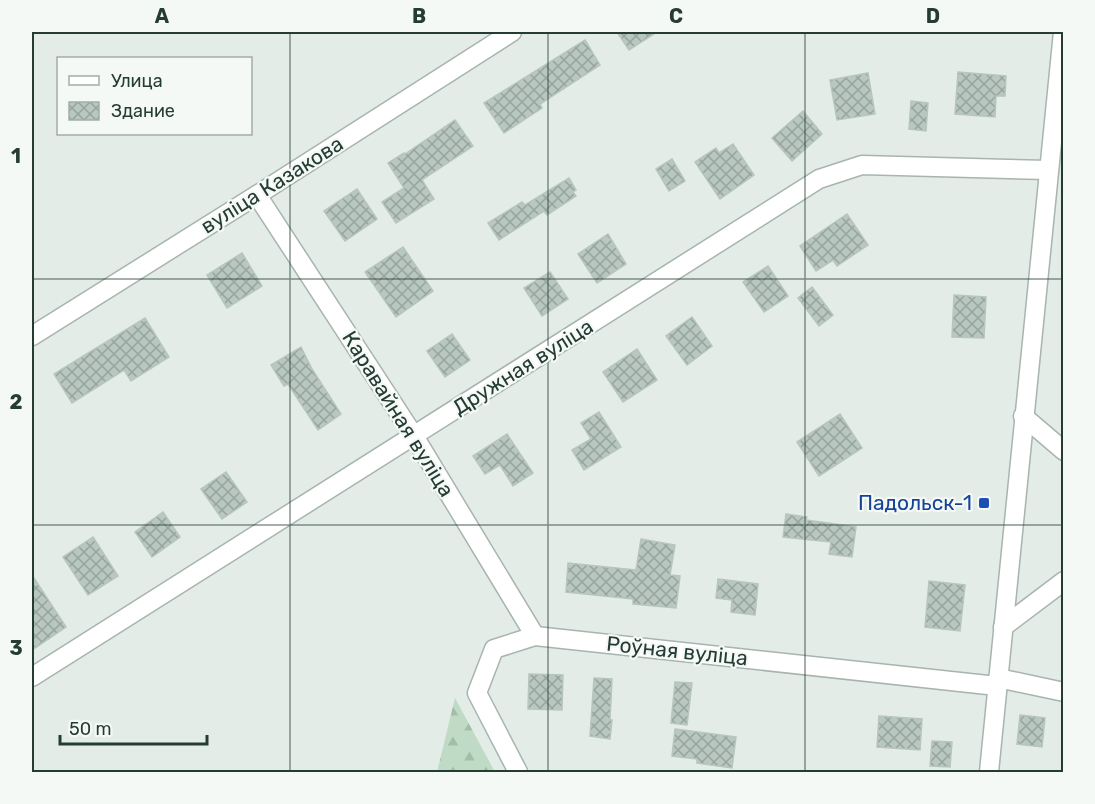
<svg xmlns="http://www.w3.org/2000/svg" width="1095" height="804" viewBox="0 0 1095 804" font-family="Rubik,sans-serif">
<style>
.forest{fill:url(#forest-firs)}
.building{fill:url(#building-cross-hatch);stroke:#b7c5bf;stroke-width:1.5}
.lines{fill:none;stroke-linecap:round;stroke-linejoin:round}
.minor-casing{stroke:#a7b4af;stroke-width:21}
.minor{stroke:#fff;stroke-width:18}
.grid{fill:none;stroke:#253c35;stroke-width:1.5;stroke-opacity:0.55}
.transit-dot{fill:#1a4fb4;stroke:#f4f9f6;stroke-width:2}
.labels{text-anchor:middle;stroke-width:4.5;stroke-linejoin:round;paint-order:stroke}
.street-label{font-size:21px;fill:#253c35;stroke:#f4f9f6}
.transit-label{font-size:21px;fill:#164399;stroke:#f4f9f6;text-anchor:end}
.neatline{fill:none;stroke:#253c35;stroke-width:2}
.grid-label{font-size:20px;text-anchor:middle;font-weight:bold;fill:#253c35}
</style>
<defs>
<pattern id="forest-firs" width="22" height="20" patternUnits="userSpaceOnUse" patternTransform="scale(1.5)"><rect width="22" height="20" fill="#bfdbc6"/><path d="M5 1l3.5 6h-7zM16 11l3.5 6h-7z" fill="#a4bdab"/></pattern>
<pattern id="building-cross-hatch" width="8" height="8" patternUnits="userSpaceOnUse" patternTransform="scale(1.5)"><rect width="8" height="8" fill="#b9c7c1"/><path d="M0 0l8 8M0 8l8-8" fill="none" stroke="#96a39e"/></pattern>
</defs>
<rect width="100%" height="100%" fill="#e4ece8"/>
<polygon class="forest" points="455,698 495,772 437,772"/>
<g class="building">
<polygon points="617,32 657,32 629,50"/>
<polygon points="585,40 600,65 540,104 542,108 504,133 484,103"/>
<polygon points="958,72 1006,76 1005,96 996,96 995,117 955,114"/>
<polygon points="868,73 875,114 837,120 830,80"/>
<polygon points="911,101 928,103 926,131 909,129"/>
<polygon points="803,111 822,134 792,161 772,138"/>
<polygon points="455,120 473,146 422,180 434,199 396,223 382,202 404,188 388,163 404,153 405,154"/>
<polygon points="733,144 754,175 720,199 695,162 716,148 719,153"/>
<polygon points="672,159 685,181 669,191 656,169"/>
<polygon points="569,178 576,190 573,192 576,196 547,215 544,211 499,240 488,223 522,202 525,205"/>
<polygon points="357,189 377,219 345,241 324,211"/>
<polygon points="847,214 868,245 837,266 833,260 816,271 800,246"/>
<polygon points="608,234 626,264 597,283 578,254"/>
<polygon points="403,247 433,291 396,317 365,272"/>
<polygon points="242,253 262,286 227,308 207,275"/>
<polygon points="768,266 788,296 764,312 743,282"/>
<polygon points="550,272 568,299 542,316 524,288"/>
<polygon points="812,287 833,315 819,326 798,298"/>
<polygon points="954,295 986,297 984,338 952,337"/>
<polygon points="692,317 712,346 687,365 666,336"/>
<polygon points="145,318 169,357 131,381 124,370 72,403 54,374"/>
<polygon points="452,334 470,360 445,377 427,351"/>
<polygon points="301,347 312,369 341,414 318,430 288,384 284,386 271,365"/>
<polygon points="637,349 657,380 623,402 603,372"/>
<polygon points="599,412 621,447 584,470 572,450 591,439 581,423"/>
<polygon points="840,414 862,448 819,476 797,442"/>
<polygon points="507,434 533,473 513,486 500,465 485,474 473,456"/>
<polygon points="226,472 247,502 222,519 201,489"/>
<polygon points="163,512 180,537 152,557 135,532"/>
<polygon points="786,514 807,517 806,520 856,527 852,557 829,554 831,542 783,537"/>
<polygon points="93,537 118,576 88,595 63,557"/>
<polygon points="641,539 675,545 670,575 680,576 676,608 633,604 633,599 566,592 568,563 636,570"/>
<polygon points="32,575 66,627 32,650"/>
<polygon points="718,579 758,584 755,615 731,612 732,600 716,598"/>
<polygon points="929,581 965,585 960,631 925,627"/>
<polygon points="529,674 563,675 562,710 528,709"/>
<polygon points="594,678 612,679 610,720 612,720 610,739 590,736"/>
<polygon points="675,682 692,683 687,725 671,723"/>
<polygon points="1020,715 1045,718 1042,747 1017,744"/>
<polygon points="879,716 922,719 920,750 877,747"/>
<polygon points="675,729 736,737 732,768 697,763 697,759 672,756"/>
<polygon points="932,741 952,742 950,767 930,766"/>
</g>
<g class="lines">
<g class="minor-casing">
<g id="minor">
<polyline points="257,195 414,436 535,636"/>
<polyline points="32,336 257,195 512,32"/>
<polyline points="1023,416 1064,451"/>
<polyline points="1003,627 1064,581"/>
<polyline points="32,677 819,179 862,165 1048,170"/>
<polyline points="998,678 1064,692"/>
<polyline points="518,772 477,693 494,649 535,636 997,686"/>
<polyline points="989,772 1063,32"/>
</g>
</g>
<use href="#minor" class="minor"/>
</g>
<path class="grid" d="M290 32V772M548 32V772M805 32V772M32 279H1064M32 525H1064"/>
<rect class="transit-dot" x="978" y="497" width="12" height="12" rx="3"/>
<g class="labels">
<g class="street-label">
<text transform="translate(272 185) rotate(-32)" y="7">вуліца Казакова</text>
<text transform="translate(523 367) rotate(-32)" y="7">Дружная вуліца</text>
<text transform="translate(398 414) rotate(58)" y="7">Каравайная вуліца</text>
<text transform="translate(677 651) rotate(6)" y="7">Роўная вуліца</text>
</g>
<g class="transit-label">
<text x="972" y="510">Падольск-1</text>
</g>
</g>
<rect width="1095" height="804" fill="none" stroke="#f4f9f6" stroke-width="66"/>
<rect x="57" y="57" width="195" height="78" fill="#f4f9f6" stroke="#a1ada9" stroke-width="1.5"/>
<rect x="69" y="76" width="30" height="9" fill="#ffffff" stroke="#a1ada9" stroke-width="1.5"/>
<text x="111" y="87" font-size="18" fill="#253c35">Улица</text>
<rect x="69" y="102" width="30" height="18" fill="url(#building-cross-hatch)" stroke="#a1ada9" stroke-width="1.5"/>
<text x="111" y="117" font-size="18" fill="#253c35">Здание</text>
<path d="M60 735v9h147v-9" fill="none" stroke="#253c35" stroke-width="3"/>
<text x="69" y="735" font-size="18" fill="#253c35" stroke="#f4f9f6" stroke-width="4.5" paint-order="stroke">50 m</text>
<rect x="33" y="33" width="1029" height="738" class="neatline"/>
<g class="grid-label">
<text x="162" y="23">A</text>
<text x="419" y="23">B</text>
<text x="676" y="23">C</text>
<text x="933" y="23">D</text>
<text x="16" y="163">1</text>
<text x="16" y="409">2</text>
<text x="16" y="655">3</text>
</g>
</svg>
